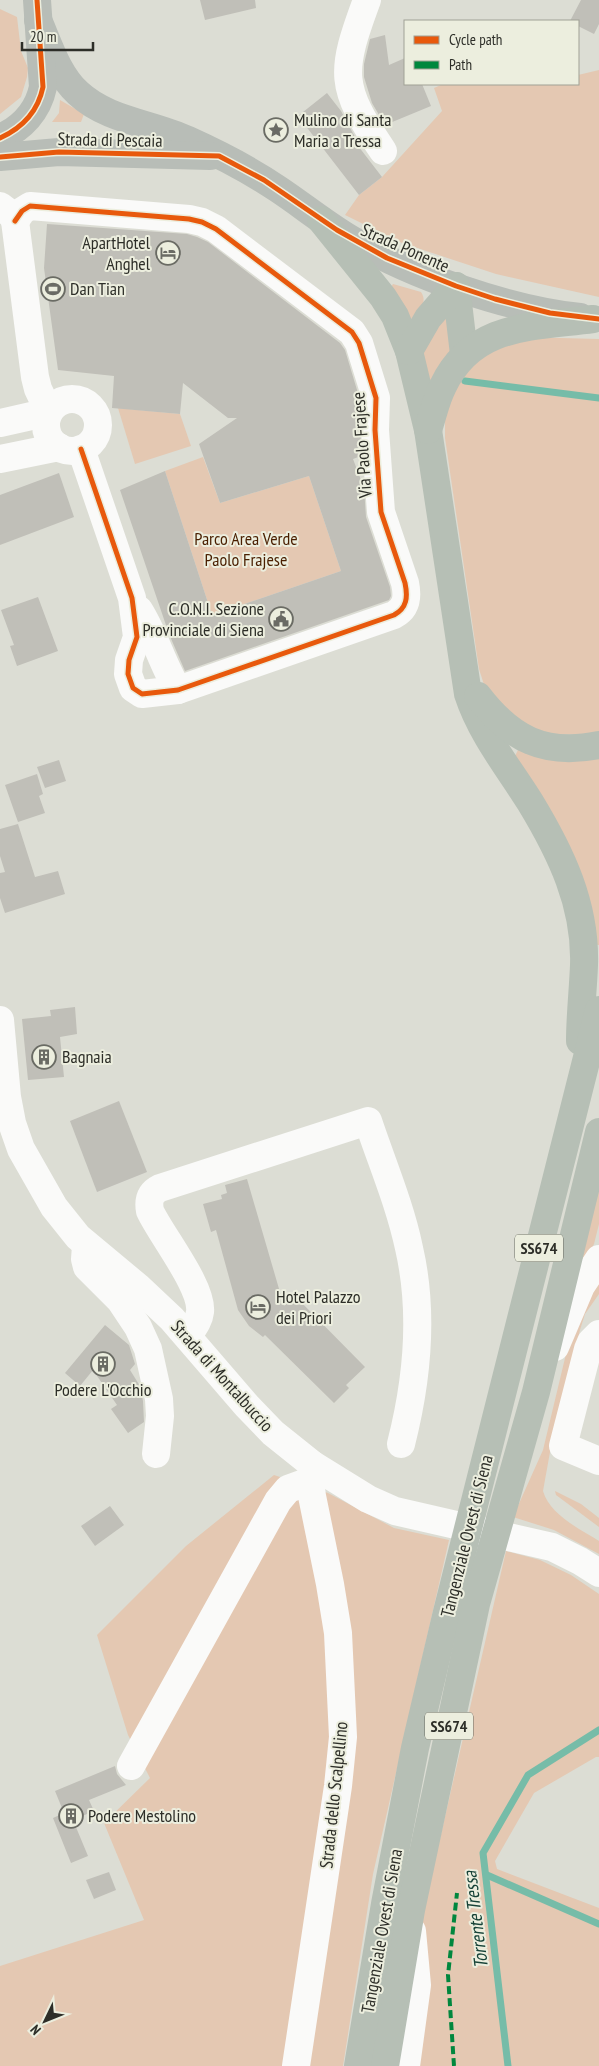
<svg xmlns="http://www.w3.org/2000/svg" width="599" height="2066" viewBox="0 0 599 2066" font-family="'PT Sans Narrow',sans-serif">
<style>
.green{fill:#e4c8b2}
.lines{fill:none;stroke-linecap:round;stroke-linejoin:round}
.stream{stroke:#76bca8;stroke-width:7}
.building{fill:#c0bfb8}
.minor{stroke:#fafaf9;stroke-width:28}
.major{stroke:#b8bdb7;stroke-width:28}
.highway{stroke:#b6bfb5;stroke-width:28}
.quiet{stroke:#00873e;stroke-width:4;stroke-dasharray:8 4;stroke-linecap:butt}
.cycleway-casing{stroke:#eceede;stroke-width:8}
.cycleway{stroke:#e8590c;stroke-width:5}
.labels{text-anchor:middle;stroke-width:4;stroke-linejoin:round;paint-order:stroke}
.shield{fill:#eceede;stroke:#66685f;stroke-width:1}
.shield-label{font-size:16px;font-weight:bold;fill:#2d2e28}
.poi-label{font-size:18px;fill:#2d2e28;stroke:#eceede;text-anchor:start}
.street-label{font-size:18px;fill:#2d2e28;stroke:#eceede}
.park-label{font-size:18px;fill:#4a1f00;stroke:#eceede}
.water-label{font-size:19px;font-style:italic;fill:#164237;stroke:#eceede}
</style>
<rect width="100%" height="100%" fill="#dcddd4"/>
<g class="green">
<polygon points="0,9 17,17 21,51 28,68 27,77 21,97 0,114"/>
<polygon points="599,70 599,297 496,274 402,243 345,215 359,195 382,177 442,111 434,88 443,84 578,84 578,75"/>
<polygon points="60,100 84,114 81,122 52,122 59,113"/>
<path d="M393 284 421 292C429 304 417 313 409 322L391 287Z"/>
<path d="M446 316 455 333 449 354 428 384C416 348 423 343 446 316Z"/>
<polygon points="522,337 599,339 599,735 531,734 486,691 479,669 445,438 445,407 463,367"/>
<polygon points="118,408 180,414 191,446 135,464"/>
<polygon points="203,457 220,503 309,476 341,571 212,615 165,471"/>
<polygon points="519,748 599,754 599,945 594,945 514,758"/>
<polygon points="599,1170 599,1224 594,1244 582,1266 576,1267"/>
<path d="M599 1272V1294L585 1314 580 1330 550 1452 543 1491C550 1515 580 1529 599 1541V1554L554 1530 513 1517 543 1450 577 1308Z"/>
<polygon points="274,1475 328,1493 394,1528 449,1540 373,1874 343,2066 0,2066 0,1966 144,1920 104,1823 150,1778 128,1735 97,1635 186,1546"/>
<polygon points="555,1491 581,1504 599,1518 599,1527 556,1495"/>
<polygon points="506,1551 540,1560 571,1575 599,1594 599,1757 596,1757 534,1793 495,1861 497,1869 599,1908 599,2066 415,2066 422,1917"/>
</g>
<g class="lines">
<g class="stream">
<polyline points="465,381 599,398"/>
<polyline points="487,1875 599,1924"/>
<polyline points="508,2066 483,1853 528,1775 599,1730"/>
</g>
</g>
<g class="building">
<polygon points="200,0 255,0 256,8 205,20"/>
<polygon points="581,0 599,0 599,24 594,34 578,26 578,21 570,21"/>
<polygon points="385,35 389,65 405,58 405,84 422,84 431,106 385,125 372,103 364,77 364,64 370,39"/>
<polygon points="327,93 341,111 355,137 352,138 382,177 359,195 298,116"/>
<polygon points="47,224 187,234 197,237 208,242 340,343 345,350 360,400 360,402 357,404 360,414 361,456 353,459 364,488 366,517 390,587 391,596 389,600 185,671 169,634 120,490 165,471 212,615 341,571 309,476 220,503 199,444 237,418 228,418 183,383 180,414 112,408 114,376 58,370 44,268"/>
<polygon points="59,473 74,517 0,545 0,495"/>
<polygon points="38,597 58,651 17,666 10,646 14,645 1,610"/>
<polygon points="59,760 66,781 45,788 37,767"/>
<polygon points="37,774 43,794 39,796 45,813 18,822 5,785"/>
<polygon points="18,824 35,877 58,871 65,894 5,913 0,898 0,873 5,872 0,856 0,829"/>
<polygon points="75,1007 77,1034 60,1037 64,1077 28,1080 22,1019 51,1016 50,1010"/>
<polygon points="119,1101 147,1172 97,1192 70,1121"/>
<polygon points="247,1179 284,1306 294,1295 365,1367 346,1385 349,1388 334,1403 265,1335 263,1337 249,1326 238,1310 216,1230 211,1232 203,1204 222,1199 221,1195 227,1193 225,1185"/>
<polygon points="105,1325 129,1345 135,1364 130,1370 140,1386 143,1401 144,1422 128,1433 111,1409 117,1405 93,1370 80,1386 65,1373"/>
<polygon points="110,1506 124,1525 95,1546 81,1526"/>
<polygon points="115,1766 117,1774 126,1785 89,1800 94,1811 73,1820 88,1856 71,1863 53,1818 64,1813 55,1791"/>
<polygon points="109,1872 116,1890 94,1899 86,1880"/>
</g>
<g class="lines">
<g class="minor">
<path d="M367 0C340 73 339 86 383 151"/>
<polyline points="0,206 12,215 15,221 35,377 38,389 49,412 0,423"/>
<path d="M15 221 22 211 30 206 189 219 202 222 216 229 352 332 359 343 376 398 375 430 381 512 405 583C408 597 407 608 394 615L178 690 142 694 133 688 128 674 129 660 137 637 132 598 81 449"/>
<circle cx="72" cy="425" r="26"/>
<polyline points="0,459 59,447"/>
<path d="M139 610C155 635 162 664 178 690"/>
<polyline points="0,1020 7,1097 12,1123 21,1149 54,1207 78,1237 138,1287 172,1319 247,1406 273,1433 313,1465 368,1499 395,1511 552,1547 580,1561 599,1573"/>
<polyline points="86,1246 85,1259 87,1267 120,1300 138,1327 148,1349 159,1399 160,1416 156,1454"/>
<polyline points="599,1334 591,1342 588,1349 563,1446 599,1461"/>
<path d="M188 1336C193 1328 199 1321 200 1312 203 1287 161 1235 150 1211 148 1200 150 1193 160 1188L368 1121C382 1163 400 1205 409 1248 424 1313 417 1381 401 1444"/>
<polyline points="555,1347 581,1286 599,1259"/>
<polyline points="131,1766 278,1501 288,1489 310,1481"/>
<polyline points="296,2066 338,1786 343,1737 338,1633 330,1584 312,1496 310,1481 313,1465"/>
<polyline points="406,2066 417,1985 412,1931"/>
</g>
<g class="major">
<path d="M38 20C49 45 58 75 78 93 108 121 152 123 188 140 219 154 250 170 278 189 302 205 324 223 349 238 411 276 508 309 580 317"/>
<path d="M0 138C22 128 38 111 43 87L37 0"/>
<polyline points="0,157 59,152 210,156"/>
</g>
<g class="highway">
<path d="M321 220 383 297 395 316 409 351 428 430 468 694C481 734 508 767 530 802 561 853 586 905 584 965 583 991 580 1016 580 1041"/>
<polyline points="456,286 464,354"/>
<polyline points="409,351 428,318 456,286"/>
<path d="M428 430C433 415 436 399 443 386 473 323 533 327 593 319"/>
<path d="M478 696C511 739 544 756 599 745"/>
<polyline points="358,2066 385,1904 415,1748 447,1612 599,1010"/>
<polyline points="385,2066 411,1910 476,1604 536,1392 599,1132"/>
</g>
<polyline class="quiet" points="454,2066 448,1975 457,1893"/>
<g class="cycleway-casing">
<g id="cycleway">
<path d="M0 138C22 128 38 111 43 87L37 0"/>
<polyline points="0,157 59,152 219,156 264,180 337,230 387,258 456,286 495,299 550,313 599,319"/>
<path d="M15 221 22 211 30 206 189 219 202 222 216 229 352 332 359 343 376 398 375 430 381 512 405 583C408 597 407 608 394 615L178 690 142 694 133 688 128 674 129 660 137 637 132 598 81 449"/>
</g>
</g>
<use href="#cycleway" class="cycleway"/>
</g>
<defs>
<g id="sight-ring" transform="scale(1.25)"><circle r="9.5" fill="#eceede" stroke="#6a6b64" stroke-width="1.5"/><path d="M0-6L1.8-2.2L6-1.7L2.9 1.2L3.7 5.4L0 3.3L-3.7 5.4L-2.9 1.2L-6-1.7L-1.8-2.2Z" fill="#6a6b64"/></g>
<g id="hotel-ring" transform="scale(1.25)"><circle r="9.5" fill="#eceede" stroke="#6a6b64" stroke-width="1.5"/><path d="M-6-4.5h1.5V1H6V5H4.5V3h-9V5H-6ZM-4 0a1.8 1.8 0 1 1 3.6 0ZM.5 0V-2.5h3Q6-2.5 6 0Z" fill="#6a6b64"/></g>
<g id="stadium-ring" transform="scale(1.25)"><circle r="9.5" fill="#eceede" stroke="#6a6b64" stroke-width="1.5"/><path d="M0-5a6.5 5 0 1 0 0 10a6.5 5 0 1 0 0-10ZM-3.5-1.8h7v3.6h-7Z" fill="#6a6b64"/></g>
<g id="civic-ring" transform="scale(1.25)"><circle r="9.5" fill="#eceede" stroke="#6a6b64" stroke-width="1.5"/><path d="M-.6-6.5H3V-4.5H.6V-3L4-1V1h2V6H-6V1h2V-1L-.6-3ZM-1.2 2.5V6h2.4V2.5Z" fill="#6a6b64"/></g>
<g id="building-ring" transform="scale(1.25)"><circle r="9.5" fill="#eceede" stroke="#6a6b64" stroke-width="1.5"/><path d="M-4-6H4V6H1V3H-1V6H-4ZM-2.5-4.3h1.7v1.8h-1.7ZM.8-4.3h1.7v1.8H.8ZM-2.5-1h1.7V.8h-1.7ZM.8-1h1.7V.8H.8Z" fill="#6a6b64"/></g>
</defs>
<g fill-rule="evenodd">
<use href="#sight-ring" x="276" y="130"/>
<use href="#hotel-ring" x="168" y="253"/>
<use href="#stadium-ring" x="53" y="289"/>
<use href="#civic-ring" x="281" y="619"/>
<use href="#building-ring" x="44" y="1057"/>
<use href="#hotel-ring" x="258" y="1307"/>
<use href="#building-ring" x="103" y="1364"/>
<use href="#building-ring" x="71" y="1816"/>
</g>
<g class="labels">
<g class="shield">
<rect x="515" y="1234.5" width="48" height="27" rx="4"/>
<rect x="425" y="1712.5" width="48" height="27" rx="4"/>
</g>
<g class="shield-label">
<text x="539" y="1254">SS674</text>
<text x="449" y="1732">SS674</text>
</g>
<g class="poi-label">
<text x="294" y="126">Mulino di Santa<tspan x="294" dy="21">Maria a Tressa</tspan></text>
<text x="150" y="249" text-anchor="end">ApartHotel<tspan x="150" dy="21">Anghel</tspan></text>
<text x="70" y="295">Dan Tian</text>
<text x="264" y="615" text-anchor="end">C.O.N.I. Sezione<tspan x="264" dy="21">Provinciale di Siena</tspan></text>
<text x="62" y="1063">Bagnaia</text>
<text x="276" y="1303">Hotel Palazzo<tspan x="276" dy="21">dei Priori</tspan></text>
<text x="103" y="1396" text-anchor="middle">Podere L'Occhio</text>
<text x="88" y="1822">Podere Mestolino</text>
</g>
<g class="street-label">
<text transform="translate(110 140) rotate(1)" y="6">Strada di Pescaia</text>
<text transform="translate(405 248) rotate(24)" y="6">Strada Ponente</text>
<text transform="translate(362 445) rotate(-94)" y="6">Via Paolo Frajese</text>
<text transform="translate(222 1376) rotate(48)" y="6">Strada di Montalbuccio</text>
<text transform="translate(467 1536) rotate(-76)" y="6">Tangenziale Ovest di Siena</text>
<text transform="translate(334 1795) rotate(-84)" y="6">Strada dello Scalpellino</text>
<text transform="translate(382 1931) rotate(-80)" y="6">Tangenziale Ovest di Siena</text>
</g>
<g class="park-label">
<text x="246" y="545">Parco Area Verde<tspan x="246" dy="21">Paolo Frajese</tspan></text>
</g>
<g class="water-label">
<text transform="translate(475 1920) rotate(-97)" y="7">Torrente Tressa</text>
</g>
</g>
<rect x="404" y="20" width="175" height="65" fill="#eceede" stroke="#a0a195"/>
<rect x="414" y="36" width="25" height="8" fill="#e8590c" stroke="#a0a195"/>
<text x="449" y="45" font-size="15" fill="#2d2e28">Cycle path</text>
<rect x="414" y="61" width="25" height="8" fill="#00873e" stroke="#a0a195"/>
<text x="449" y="70" font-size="15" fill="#2d2e28">Path</text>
<g transform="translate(45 2021) rotate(227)" stroke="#eceede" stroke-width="4" paint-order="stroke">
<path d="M0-4L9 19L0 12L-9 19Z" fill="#2d2e28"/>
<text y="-8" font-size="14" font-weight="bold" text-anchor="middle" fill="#2d2e28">N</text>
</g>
<path d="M22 42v8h71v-8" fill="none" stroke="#2d2e28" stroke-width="2.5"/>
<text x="30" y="42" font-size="15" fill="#2d2e28" stroke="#eceede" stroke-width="4" paint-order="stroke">20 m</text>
</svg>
